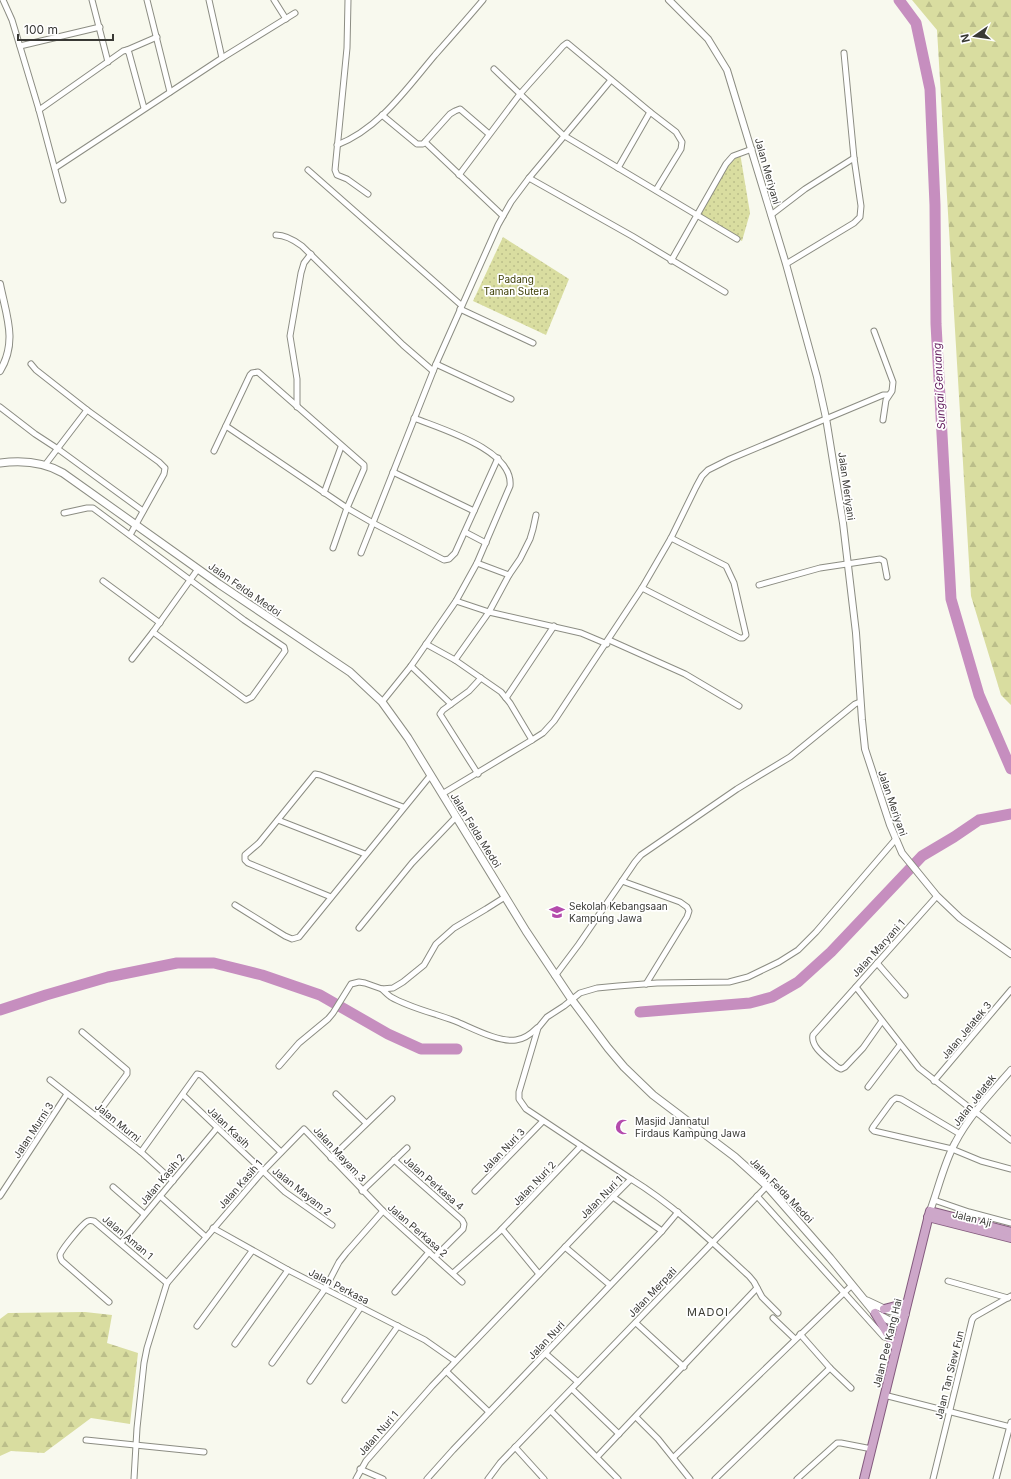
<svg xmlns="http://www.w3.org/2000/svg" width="1011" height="1479" viewBox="0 0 1011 1479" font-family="Inter,sans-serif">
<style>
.grass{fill:url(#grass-dots)}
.forest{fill:url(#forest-firs)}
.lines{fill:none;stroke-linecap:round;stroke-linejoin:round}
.river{stroke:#c68ebf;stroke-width:11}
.minor-casing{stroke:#8c8d83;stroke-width:7}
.tertiary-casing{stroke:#8c8d83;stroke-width:8}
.secondary-casing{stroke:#8c8d83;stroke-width:9}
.primary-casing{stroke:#845b7e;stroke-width:10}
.minor{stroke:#fff;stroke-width:5}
.tertiary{stroke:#fff;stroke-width:6}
.secondary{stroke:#fff;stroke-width:7}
.primary{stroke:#cda7c9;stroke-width:8}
.labels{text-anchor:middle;stroke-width:3.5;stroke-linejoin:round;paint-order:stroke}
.street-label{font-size:10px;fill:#393935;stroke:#fff}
.park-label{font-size:10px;fill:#3c3e04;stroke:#fff}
.poi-label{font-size:10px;fill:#393935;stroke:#fff;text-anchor:start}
.water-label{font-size:11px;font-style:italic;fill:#64215f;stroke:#fff}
.neighbourhood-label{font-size:11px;letter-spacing:1px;fill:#3b3c33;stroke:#fff}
</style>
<defs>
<pattern id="grass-dots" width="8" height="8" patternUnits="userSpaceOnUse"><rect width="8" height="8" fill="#d9dda0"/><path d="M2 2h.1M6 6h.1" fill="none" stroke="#bbbe8a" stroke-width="1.8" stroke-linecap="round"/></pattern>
<pattern id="forest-firs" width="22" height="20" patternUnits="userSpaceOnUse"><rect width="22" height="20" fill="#d9dda0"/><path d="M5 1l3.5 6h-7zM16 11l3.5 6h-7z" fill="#bbbe8a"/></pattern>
</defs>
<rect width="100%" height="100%" fill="#f8f9ee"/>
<g class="grass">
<polygon points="740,153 750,213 742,241 697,215 726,164"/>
<polygon points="503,237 569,279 546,335 473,301"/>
</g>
<g class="forest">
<polygon points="912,0 1011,0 1011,705 1001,695 971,596 937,30"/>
<polygon points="85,1312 112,1315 107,1343 138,1353 130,1424 91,1418 44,1453 11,1451 0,1456 0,1319 8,1313"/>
</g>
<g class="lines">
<g class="river">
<polyline points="899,0 916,23 930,89 935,205 936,324 951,599 979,695 1011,769"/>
<polyline points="0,1010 46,995 108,977 177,963 214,963 262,975 320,995 388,1034 421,1049 457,1049"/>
<polyline points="640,1012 750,1003 772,997 798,982 831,952 922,856 954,837 979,820 1011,814"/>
</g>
<g class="minor-casing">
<g id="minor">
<polyline points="3,0 12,20 39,110 63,200"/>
<polyline points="92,0 108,62"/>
<polyline points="147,0 170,92"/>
<polyline points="209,0 222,58"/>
<polyline points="274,0 286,19"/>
<polyline points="348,0 347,48 335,170 337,175 347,179 368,194"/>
<polyline points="20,46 100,27"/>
<polyline points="127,50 157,37"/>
<polyline points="494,69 563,135 737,239"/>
<polyline points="39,110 123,51 127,50 129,53 144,108"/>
<polyline points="382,115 417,144 423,144 450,114 455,111 460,109 489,134"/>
<polyline points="425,142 503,216"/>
<path d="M337 145C379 129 407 88 435 55 451 37 467 19 483 0"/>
<polyline points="55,168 222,58 295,13"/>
<polyline points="618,168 650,112"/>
<polyline points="308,170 461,305"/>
<polyline points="459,175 520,94 563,46 567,43 650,112 676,132 682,142 681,149 656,190"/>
<polyline points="529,178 632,236 725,292"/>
<polyline points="771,215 805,189 854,158"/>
<path d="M276 235C286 235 294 240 302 246L403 345 433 371"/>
<polyline points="671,261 726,164 733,156 752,149"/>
<polyline points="786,264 854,223 860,217 861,206 854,158 844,53"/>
<polyline points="460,309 533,343"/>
<polyline points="874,331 893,382 892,391 886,400 883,420"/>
<polyline points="31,364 36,370 87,410 159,462 165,468 164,474 130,535"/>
<polyline points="436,364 511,399"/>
<polyline points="0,407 35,434 58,449 143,511"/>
<polyline points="297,407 297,379 290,336 301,273 304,263 311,254"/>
<polyline points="226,426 347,508 373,523 444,560 449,559 455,553 498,458"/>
<polyline points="214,451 250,375 252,373 258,372 364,465 364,469 347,508 333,548"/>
<polyline points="45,465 87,410"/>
<polyline points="393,472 474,511"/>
<polyline points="324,493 341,447"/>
<polyline points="64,513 87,508 93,508 244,620 284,647 285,651 252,697 246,700 153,632"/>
<polyline points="465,532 486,543"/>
<polyline points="361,553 436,364 498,225 511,202 529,178 611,80"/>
<polyline points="477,563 509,575"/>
<polyline points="103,581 160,623"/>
<polyline points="759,585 820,568 880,559 884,561 887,577"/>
<polyline points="642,588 740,638 743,638 746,635 734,583 726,566 671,538"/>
<polyline points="456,601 489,612 581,633 607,644"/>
<polyline points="609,640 685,674 739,706"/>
<polyline points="426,644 455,660 501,692 510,703 532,740"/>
<polyline points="132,659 153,632 198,569"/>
<polyline points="455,660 489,612 509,575 520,559 530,539 533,529 536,515"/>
<polyline points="411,666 451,704"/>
<polyline points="506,698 554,626"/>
<path d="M382 702 411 666 456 601 477 563 510 486C514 450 441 429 414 418"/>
<polyline points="478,774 440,714 443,710 469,691 481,678"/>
<polyline points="442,794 532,740 543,733 554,721 642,588 671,538 696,487 702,476 708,470 730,459 883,395 888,395"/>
<polyline points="278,820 365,854"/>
<polyline points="622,881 680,902 687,907 689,911 687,917 646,984"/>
<polyline points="331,897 248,863 245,860 245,855 259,843 315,774 320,775 403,807"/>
<polyline points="235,905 285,936 292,939 299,937 430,776"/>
<polyline points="359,928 412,863 456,817"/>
<polyline points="877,963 905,995"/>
<polyline points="555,976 579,944 635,862 641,855 737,789 790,757 855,704 860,702"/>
<polyline points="856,987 919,1068 966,1105 981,1116 1011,1140"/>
<path d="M382 989C385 992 388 995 391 997 410 1008 434 1013 455 1021 470 1027 499 1043 516 1040 524 1039 531 1034 537 1028"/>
<path d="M882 1021 863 1048 845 1067 841 1069 837 1067C829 1059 810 1048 813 1035L937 896"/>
<polyline points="82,1032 127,1070 127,1074 96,1116"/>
<polyline points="279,1066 299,1043 328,1019 333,1013 351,984 359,982 365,983 382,989 393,988 403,982 424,965 436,944 454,928 486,909 505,897"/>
<polyline points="50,1080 141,1152 173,1181"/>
<polyline points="934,1081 1011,990"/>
<polyline points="868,1087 900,1045"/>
<polyline points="336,1094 366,1123"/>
<polyline points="183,1095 285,1192 332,1225"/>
<polyline points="960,1134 901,1099 896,1098 892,1101 873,1127 872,1129 874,1131 952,1149 981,1161 1011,1169"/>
<polyline points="141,1152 197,1074 201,1075 281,1152"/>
<polyline points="331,1158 392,1099"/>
<polyline points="394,1160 462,1220 464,1224 463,1229 435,1257"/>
<polyline points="631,1179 526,1109 519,1099 519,1092 538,1028 547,1017 564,1006 580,993 597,988 618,986 657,983 729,982 748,977 779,962 798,950 816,932 895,840"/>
<polyline points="113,1187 144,1214"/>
<polyline points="362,1191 407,1148"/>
<polyline points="475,1191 543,1121"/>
<polyline points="0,1196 67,1094"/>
<polyline points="160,1196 206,1237"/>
<polyline points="757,1196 884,1337 891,1339"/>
<polyline points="613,1197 662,1231"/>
<polyline points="934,1200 969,1212 1011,1223"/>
<polyline points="213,1228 288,1270 425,1340 455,1361"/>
<polyline points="502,1229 539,1274"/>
<polyline points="121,1243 217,1128"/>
<polyline points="565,1247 610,1285"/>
<polyline points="453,1273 499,1232 581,1146"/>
<polyline points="948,1281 1008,1298"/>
<polyline points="395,1292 429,1252"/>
<path d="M109 1302 62 1261C61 1259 60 1258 60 1255 61 1250 83 1223 88 1221 91 1220 92 1221 94 1221L167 1283"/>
<polyline points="773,1318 795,1339"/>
<polyline points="636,1323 684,1367"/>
<polyline points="197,1326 252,1251"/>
<polyline points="800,1334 830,1368 851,1388"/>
<polyline points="235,1344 288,1270"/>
<polyline points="546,1354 578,1382"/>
<polyline points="272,1363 325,1289 339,1262 346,1253 383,1211"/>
<polyline points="446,1371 489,1412"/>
<polyline points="310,1381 361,1307"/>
<polyline points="572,1389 619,1434"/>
<polyline points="884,1395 1011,1427"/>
<polyline points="345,1400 398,1326"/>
<polyline points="551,1411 618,1479"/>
<polyline points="636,1417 658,1439 690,1479"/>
<polyline points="86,1440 204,1452"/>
<polyline points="515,1447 544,1479"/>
<polyline points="597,1457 757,1288"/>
<polyline points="674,1457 852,1285"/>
<polyline points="360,1469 383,1479"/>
<polyline points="134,1479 137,1428 144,1363 147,1348 167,1283 263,1171 304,1129 383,1211 462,1282"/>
<path d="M356 1479 366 1461 432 1386 613 1197 631 1179C675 1206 712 1242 749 1276L754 1282 762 1297 778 1313"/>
<polyline points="427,1479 453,1450 662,1231 678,1212"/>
<polyline points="488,1479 500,1463 767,1186"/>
<polyline points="715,1479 830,1368"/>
<polyline points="797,1479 837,1443 841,1443 872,1449"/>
<polyline points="933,1479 972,1320 974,1317 1011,1296"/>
<polyline points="996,1479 1011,1422"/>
</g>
</g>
<g class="tertiary-casing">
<g id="tertiary">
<polyline points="669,0 708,39 727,70 786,264 817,377 826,418 843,523 856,633 862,720 865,749 890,825 902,853 937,896 960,918 1011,954"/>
<path d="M0 284C6 315 18 341 0 371"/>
<path d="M930 1211C938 1190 944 1163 955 1143 969 1116 991 1093 1011 1070"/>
</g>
</g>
<g class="secondary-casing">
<g id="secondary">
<path d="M0 463C22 460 44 462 63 473L219 584 350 672 382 702 408 738 526 931 572 1000 608 1048 624 1067 653 1095 735 1157 767 1186 830 1258 875 1313 888 1320 902 1324"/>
<polyline points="867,1301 884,1309 905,1315"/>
</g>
</g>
<g class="primary-casing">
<g id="primary">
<polyline points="928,1217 1011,1238"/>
<polyline points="884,1309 907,1303"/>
<polyline points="875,1313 896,1348"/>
<polyline points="864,1479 930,1211 1011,1232"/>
</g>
</g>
<use href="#minor" class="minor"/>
<use href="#tertiary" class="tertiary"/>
<use href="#secondary" class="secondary"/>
<use href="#primary" class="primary"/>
</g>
<defs>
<g id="school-bare" transform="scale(1.2)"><path d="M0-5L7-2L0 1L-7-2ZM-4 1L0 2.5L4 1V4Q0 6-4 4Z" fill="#b44bac" stroke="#fff" stroke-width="2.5" paint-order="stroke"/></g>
<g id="mosque-bare" transform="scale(1.2)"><path d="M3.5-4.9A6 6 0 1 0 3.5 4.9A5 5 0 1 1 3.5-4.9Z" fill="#b44bac" stroke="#fff" stroke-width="2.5" paint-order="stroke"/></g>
</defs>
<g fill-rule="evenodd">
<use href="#school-bare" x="557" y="912"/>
<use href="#mosque-bare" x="623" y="1127"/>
</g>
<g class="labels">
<g class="street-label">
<text transform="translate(768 171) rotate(74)" y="4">Jalan Meriyani</text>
<text transform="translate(847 486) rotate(82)" y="4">Jalan Meriyani</text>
<text transform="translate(245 589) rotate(35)" y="4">Jalan Felda Medoi</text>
<text transform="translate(893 803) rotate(71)" y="4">Jalan Meriyani</text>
<text transform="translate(476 830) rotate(58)" y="4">Jalan Felda Medoi</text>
<text transform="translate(878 948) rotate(-48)" y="4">Jalan Maryani 1</text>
<text transform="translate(966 1030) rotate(-50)" y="4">Jalan Jelatek 3</text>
<text transform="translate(974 1100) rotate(-52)" y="4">Jalan Jelatek</text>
<text transform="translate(118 1122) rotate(39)" y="4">Jalan Murni</text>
<text transform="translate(229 1127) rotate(44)" y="4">Jalan Kasih</text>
<text transform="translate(33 1130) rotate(-57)" y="4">Jalan Murni 3</text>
<text transform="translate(503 1150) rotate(-46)" y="4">Jalan Nuri 3</text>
<text transform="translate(340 1154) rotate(47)" y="4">Jalan Mayam 3</text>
<text transform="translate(162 1179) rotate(-50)" y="4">Jalan Kasih 2</text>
<text transform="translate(434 1183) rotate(41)" y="4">Jalan Perkasa 4</text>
<text transform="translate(534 1183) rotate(-46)" y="4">Jalan Nuri 2</text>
<text transform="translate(240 1184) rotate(-49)" y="4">Jalan Kasih 1</text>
<text transform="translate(782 1190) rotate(46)" y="4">Jalan Felda Medoi</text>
<text transform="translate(302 1191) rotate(38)" y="4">Jalan Mayam 2</text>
<text transform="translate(601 1197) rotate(-45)" y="4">Jalan Nuri 1</text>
<text transform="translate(972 1218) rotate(14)" y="4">Jalan Aji</text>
<text transform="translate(418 1230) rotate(41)" y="4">Jalan Perkasa 2</text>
<text transform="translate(128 1237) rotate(40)" y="4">Jalan Aman 1</text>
<text transform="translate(339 1286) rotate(27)" y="4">Jalan Perkasa</text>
<text transform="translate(652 1292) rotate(-46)" y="4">Jalan Merpati</text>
<text transform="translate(546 1340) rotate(-47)" y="4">Jalan Nuri</text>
<text transform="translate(887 1343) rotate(-76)" y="4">Jalan Pee Kang Hai</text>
<text transform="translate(949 1375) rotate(-76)" y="4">Jalan Tan Siew Fun</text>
<text transform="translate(378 1433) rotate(-49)" y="4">Jalan Nuri 1</text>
</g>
<g class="park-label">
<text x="516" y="283">Padang<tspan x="516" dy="12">Taman Sutera</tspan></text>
</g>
<g class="poi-label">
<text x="569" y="910">Sekolah Kebangsaan<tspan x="569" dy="12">Kampung Jawa</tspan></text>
<text x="635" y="1125">Masjid Jannatul<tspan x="635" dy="12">Firdaus Kampung Jawa</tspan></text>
</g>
<g class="water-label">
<text transform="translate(939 386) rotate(-93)" y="4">Sungai Genuang</text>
</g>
<g class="neighbourhood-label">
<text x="708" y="1316">MADOI</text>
</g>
</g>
<g transform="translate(975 36) rotate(257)" stroke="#ffffff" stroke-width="3" paint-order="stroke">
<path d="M0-3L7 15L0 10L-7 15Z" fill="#393935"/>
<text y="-6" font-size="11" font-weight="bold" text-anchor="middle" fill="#393935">N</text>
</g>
<path d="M18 34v6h95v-6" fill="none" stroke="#393935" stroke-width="2"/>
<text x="24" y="34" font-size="12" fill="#393935" stroke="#ffffff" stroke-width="3" paint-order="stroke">100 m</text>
</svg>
